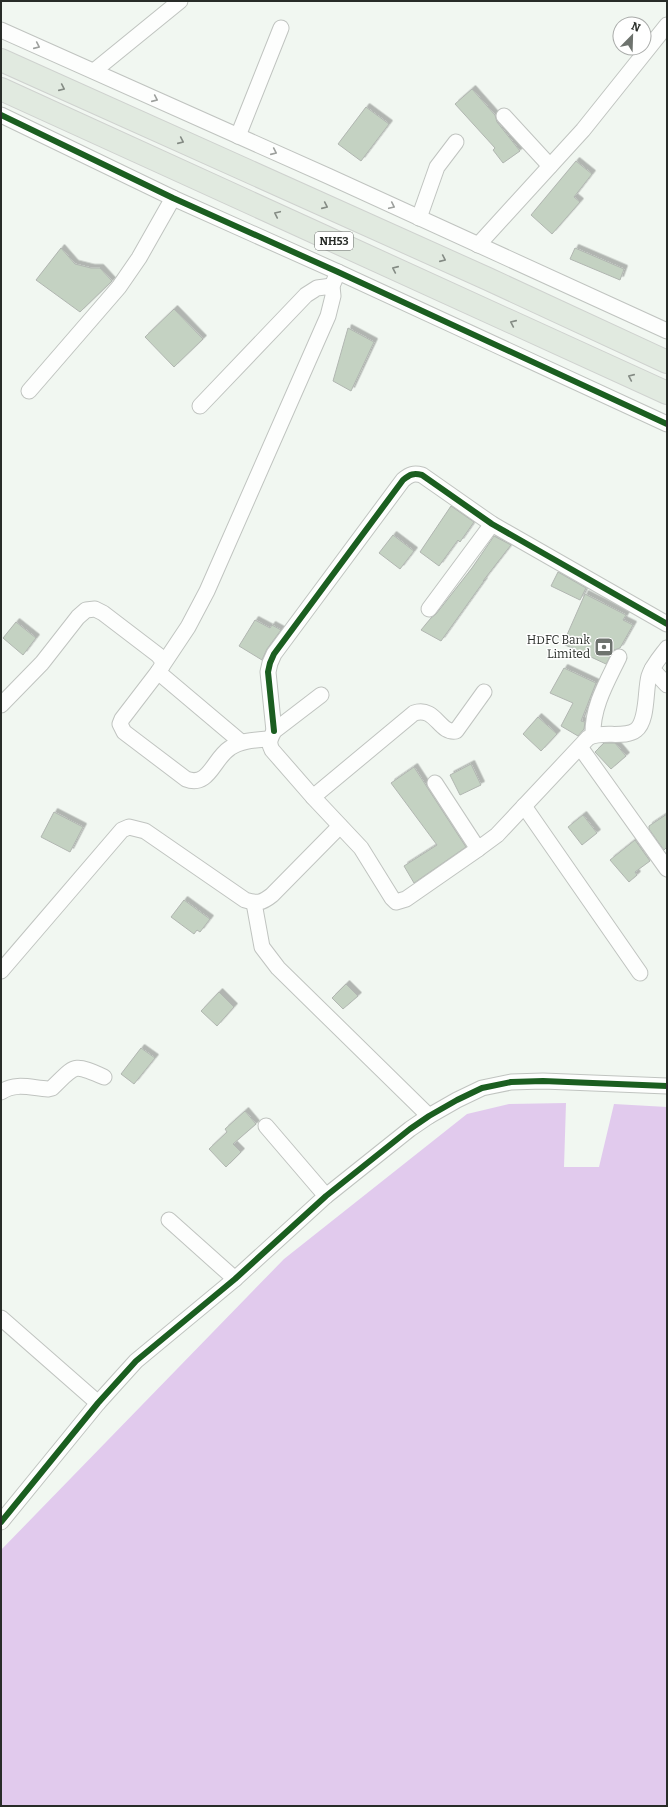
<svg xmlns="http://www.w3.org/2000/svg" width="668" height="1807" viewBox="0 0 668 1807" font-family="Bitter,serif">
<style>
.forest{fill:#e1caed}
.building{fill:#c4d2c2;stroke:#b1b6b1;filter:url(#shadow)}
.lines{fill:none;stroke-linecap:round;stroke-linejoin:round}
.minor-casing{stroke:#c0c4c0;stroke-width:17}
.highway-casing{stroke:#cfd2cf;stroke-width:24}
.minor{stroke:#fdfefd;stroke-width:15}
.highway{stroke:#e1eae0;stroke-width:22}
.cycleway-casing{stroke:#fff;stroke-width:8}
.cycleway{stroke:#1b5e20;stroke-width:6}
.oneway{stroke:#9da09d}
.oneway2{stroke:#848b84}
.labels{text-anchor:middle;stroke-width:3;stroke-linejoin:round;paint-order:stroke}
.shield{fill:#fff;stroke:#686b68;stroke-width:1}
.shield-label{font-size:11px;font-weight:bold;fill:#282c28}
.poi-label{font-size:12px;fill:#282c28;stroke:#fff;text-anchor:end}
</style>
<defs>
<filter id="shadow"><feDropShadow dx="3.5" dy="-3.5" stdDeviation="0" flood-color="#0004"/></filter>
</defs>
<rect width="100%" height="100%" fill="#f1f7f1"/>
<polygon class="forest" points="566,1103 564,1167 599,1167 614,1104 667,1107 667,1806 1,1806 1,1550 284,1259 467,1114 509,1104"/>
<g class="building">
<polygon points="472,89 495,115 497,122 520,151 503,163 493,150 495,148 455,104"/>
<polygon points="366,107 389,124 361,161 338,144"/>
<polygon points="576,161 592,174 574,197 580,202 552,234 531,215"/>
<polygon points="61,248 75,264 91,268 100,268 112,281 80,312 36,280"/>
<polygon points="575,248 624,269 620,280 570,259"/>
<polygon points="174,309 203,339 174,367 145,337"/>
<polygon points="348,328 374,342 351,391 333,381"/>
<polygon points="451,506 474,522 460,542 458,540 439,566 420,552"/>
<polygon points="393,535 414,551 400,569 379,553"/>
<polygon points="494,536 511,545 483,581 484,581 441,641 421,630 431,618 436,614 472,568"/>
<polygon points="558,572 586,588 580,600 551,586"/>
<polygon points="585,594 626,615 623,620 633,625 620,648 614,650 606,664 563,644"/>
<polygon points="255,620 270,628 272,625 281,630 267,649 262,660 239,646"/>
<polygon points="16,622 36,638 23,655 3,638"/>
<polygon points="564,668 596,683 581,721 585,722 584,729 578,736 561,726 573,703 550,693"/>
<polygon points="538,717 557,734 541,751 523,734"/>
<polygon points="604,743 615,743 626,756 611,769 595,752"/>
<polygon points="471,764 481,785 460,795 450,775"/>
<polygon points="414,767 466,847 414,883 404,866 437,845 391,783"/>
<polygon points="54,812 83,827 70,852 41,837"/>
<polygon points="667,814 667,847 664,850 649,829 649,826"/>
<polygon points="583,815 597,833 582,845 568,827"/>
<polygon points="635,840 650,861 635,872 637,875 629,882 610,860"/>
<polygon points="184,900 210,919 200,932 197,930 194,934 171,917"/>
<polygon points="346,984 358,996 343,1009 332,998"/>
<polygon points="219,992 234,1007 217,1026 201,1011"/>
<polygon points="141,1048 155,1058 134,1084 121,1074"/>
<polygon points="245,1111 256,1124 233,1144 241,1152 226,1167 209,1149 227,1132 225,1129"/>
</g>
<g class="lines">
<g class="minor-casing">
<g id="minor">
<polyline points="1,30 328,176 667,331"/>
<polyline points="94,71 180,1"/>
<polyline points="1,115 173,198 338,272 667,424"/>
<polyline points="504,116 550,166"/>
<polyline points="238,136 281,28"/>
<polyline points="419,218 437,167 456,142"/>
<polyline points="478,245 583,130 667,25"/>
<polyline points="29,391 119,287 139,258 173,198"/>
<polyline points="200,406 306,295 317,288 332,286"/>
<polyline points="429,609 492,524"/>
<polyline points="162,666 188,627 207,591 328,316 333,296 332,286 338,272"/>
<polyline points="652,669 667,685"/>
<polyline points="158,672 241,742"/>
<path d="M321 695 274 731C270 739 268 742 272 750L313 797 361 848 392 898 396 902 406 899 478 849"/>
<path d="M1 705 42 663 78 617 86 610 95 609 103 613 158 655 162 660V666L158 672 122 719 120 724 124 732 186 779C209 788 213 759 230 748 241 740 256 740 269 739"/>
<path d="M274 731 268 672 270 663 274 654 403 480C410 474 414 473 422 475L492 524 667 624"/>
<path d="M593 735C592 707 607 682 619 657"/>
<polyline points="580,747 667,869"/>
<path d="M435 783 478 849 497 835 588 738C601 730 625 739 636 730 648 721 645 690 649 676 652 666 661 656 667 648"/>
<path d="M313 797 414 713C436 706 439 734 456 731L484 692"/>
<polyline points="524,806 640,973"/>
<polyline points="254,903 262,947 278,968 429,1116"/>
<path d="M1 971 122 830 129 827 145 831 245 900C257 904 262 903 272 895L340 826"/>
<path d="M1 1092C16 1082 31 1088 48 1089L52 1088C76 1065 72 1063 104 1077"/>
<polyline points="266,1126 326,1196"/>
<polyline points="169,1220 235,1279"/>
<polyline points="1,1318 98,1403"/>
<polyline points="1,1522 98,1403 136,1361 235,1279 326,1196 410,1129 429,1116 457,1100 482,1088 511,1082 543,1081 667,1086"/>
</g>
</g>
<g class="highway-casing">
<g id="highway">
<polyline points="1,60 488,279 667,362"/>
<polyline points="1,89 667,393"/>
</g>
</g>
<use href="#minor" class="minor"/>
<use href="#highway" class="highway"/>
<g class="cycleway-casing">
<g id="cycleway">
<polyline points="1,115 173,198 338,272 667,424"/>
<path d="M274 731 268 672 270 663 274 654 403 480C410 474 414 473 422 475L492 524 667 624"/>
<polyline points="1,1522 98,1403 136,1361 235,1279 326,1196 410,1129 429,1116 457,1100 482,1088 511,1082 543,1081 667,1086"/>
</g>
</g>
<use href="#cycleway" class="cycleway"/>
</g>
<defs><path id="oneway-chevron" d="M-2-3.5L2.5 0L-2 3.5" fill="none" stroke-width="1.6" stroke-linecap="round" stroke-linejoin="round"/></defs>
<g class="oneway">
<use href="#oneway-chevron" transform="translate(37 46) rotate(24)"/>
<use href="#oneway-chevron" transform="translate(155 99) rotate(24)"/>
<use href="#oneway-chevron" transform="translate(274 152) rotate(24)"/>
<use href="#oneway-chevron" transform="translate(392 206) rotate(25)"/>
</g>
<g class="oneway2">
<use href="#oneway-chevron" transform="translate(62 88) rotate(24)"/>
<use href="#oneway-chevron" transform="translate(181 141) rotate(24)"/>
<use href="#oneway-chevron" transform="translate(325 206) rotate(24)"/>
<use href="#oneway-chevron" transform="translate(277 214) rotate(-155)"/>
<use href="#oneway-chevron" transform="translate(443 259) rotate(24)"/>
<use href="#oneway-chevron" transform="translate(395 269) rotate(-156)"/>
<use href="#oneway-chevron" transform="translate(513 323) rotate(-156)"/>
<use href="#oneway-chevron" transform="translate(631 377) rotate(-156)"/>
</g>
<defs>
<g id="bank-square" transform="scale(1)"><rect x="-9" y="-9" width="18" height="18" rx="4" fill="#6e736e" stroke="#fff"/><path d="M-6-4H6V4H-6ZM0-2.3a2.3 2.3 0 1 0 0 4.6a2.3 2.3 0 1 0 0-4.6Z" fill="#fff"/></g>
</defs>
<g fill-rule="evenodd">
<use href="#bank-square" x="604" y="647"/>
</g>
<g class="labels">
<rect class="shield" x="315" y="232" width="38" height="18" rx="3"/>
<g class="shield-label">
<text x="334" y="245">NH53</text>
</g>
<g class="poi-label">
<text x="590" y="644">HDFC Bank<tspan x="590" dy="14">Limited</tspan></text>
</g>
</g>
<rect width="668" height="1807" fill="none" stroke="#282c28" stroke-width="4"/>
<g transform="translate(632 36) rotate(23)"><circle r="19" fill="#ffffff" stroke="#a9aba9"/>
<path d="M0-3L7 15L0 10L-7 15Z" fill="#6e736e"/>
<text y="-6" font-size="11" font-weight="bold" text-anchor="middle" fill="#282c28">N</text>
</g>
</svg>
